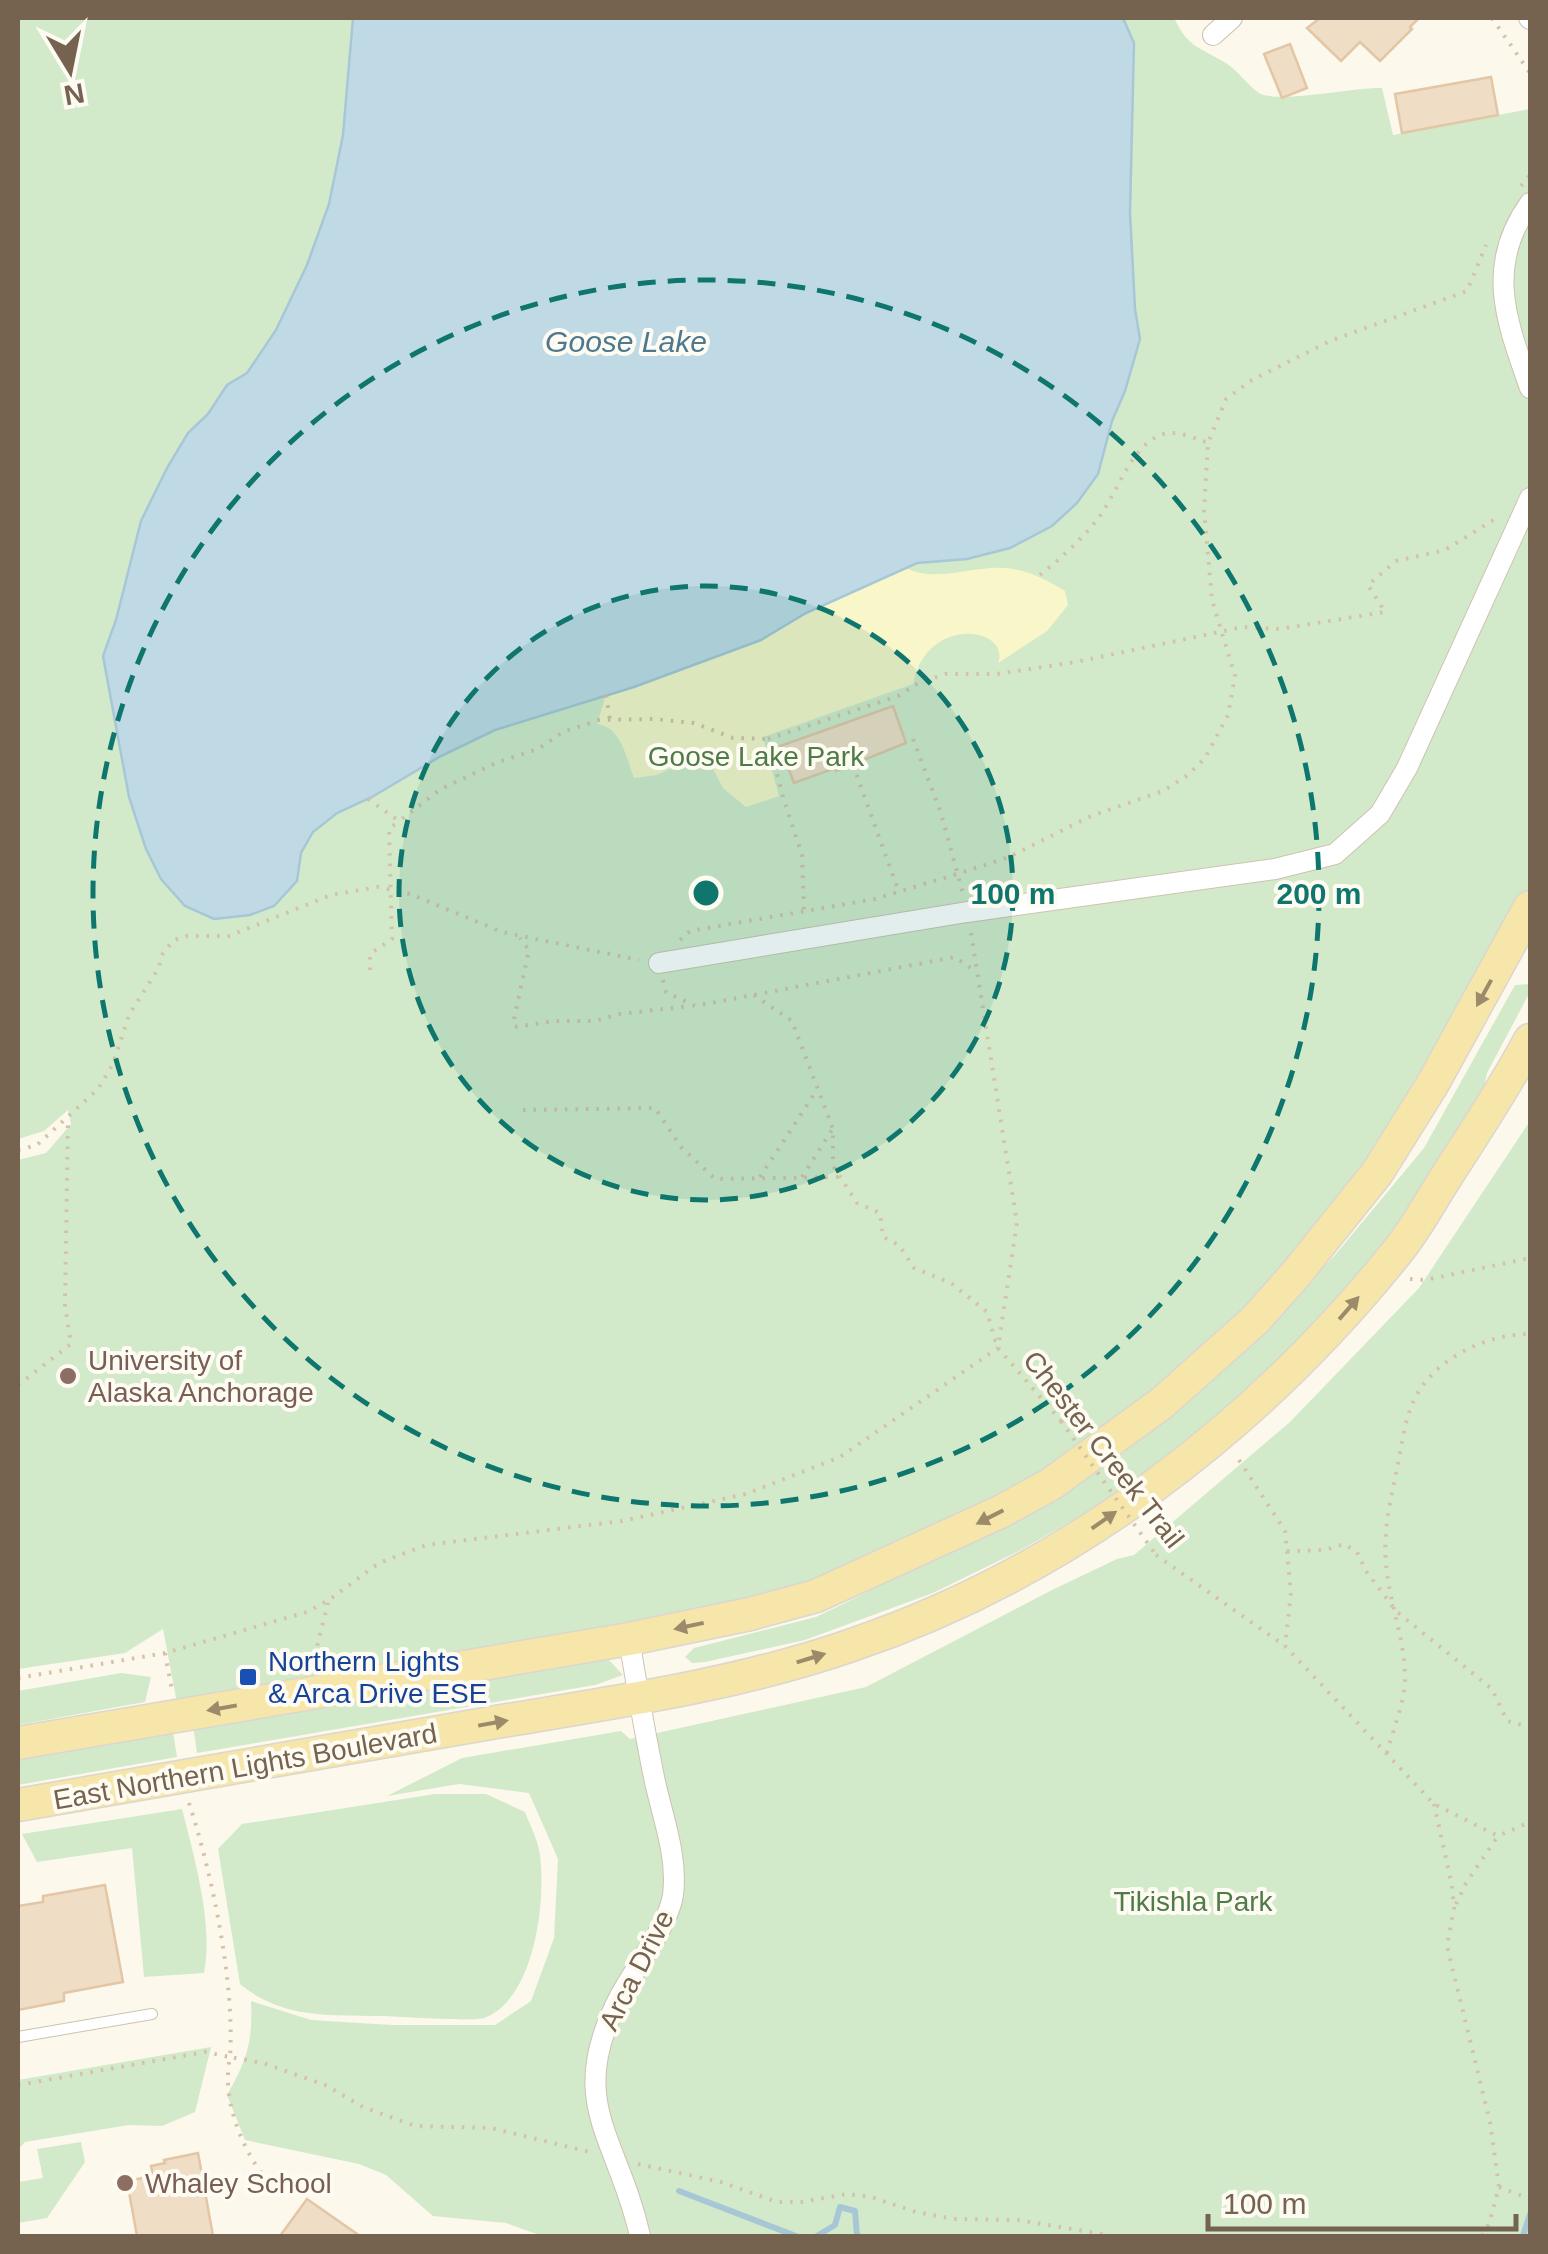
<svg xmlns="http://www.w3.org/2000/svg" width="1548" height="2254" viewBox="0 0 1548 2254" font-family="Helvetica,sans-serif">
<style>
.green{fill:#d2eaca}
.sand{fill:#f9f6c9}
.water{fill:#c0dae5;stroke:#a7c7d6;stroke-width:2.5}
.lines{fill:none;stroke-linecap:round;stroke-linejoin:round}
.stream{stroke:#a7c7d6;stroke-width:6}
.building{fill:#f0ddc5;stroke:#e2c6a6;stroke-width:2.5}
.lane-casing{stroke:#cec2b1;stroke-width:12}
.street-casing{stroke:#cec2b1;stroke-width:22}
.primary-casing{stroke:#dbd6d1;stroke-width:35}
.path{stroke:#d5c1a7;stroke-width:4;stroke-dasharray:2.5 8;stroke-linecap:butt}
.lane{stroke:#fff;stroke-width:10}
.street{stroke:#fff;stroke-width:20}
.primary{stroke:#f6e6a9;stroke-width:32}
.path-bridge{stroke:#d5c1a7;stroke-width:4;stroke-dasharray:2.5 8;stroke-linecap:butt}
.oneway{fill:#9c8a6a}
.ring{fill:none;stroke:#0f766e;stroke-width:5;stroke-dasharray:18 12}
.education-dot{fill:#8d6e63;stroke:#fefbf2;stroke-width:4}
.transit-dot{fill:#1a4fb4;stroke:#fefbf2;stroke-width:4}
.labels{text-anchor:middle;stroke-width:8;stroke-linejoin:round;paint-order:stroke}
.park-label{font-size:28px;fill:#4e7b47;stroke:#fefbf2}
.education-label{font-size:28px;fill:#785e54;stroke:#fefbf2;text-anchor:start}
.street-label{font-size:28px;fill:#76634f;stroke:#fefbf2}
.transit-label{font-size:28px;fill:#164399;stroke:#fefbf2;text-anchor:start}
.water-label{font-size:30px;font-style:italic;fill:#4c798f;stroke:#fefbf2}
.centre{fill:#0f766e;stroke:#fefbf2;stroke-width:5}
.ring-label{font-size:30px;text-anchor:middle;font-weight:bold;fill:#0f766e;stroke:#fefbf2;stroke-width:8;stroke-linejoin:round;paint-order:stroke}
</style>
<rect width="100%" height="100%" fill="#fcf8ec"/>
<g class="green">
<path d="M18 18H1174C1189 48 1196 45 1224 62 1238 70 1246 84 1259 93 1277 104 1354 87 1382 88L1393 135 1530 109V887L1386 1145 1231 1329 1061 1463 859 1567 761 1599 177 1703 163 1629 125 1653 18 1669V1160L46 1153 71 1124 68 1110 44 1131 18 1139Z"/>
<polygon points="1530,984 1530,992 1487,1073 1479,1110 1387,1243 1249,1391 1157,1466 1093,1509 1019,1551 933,1593 805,1640 705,1662 692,1663 685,1657 694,1648 816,1617 843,1604 954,1548 1161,1424 1241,1352 1335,1255 1424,1148 1515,985"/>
<path d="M1530 1121V2236H542L506 2223 433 2216 386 2175 359 2164 245 2140 227 2095C247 2060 253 2042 251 2001L311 2020 392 2025H495L531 2001 554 1938 558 1859 529 1793 459 1784 387 1796 462 1758 621 1731 630 1739 866 1687 1050 1591 1117 1559 1134 1555 1290 1422 1419 1288Z"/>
<polygon points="587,1655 609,1660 623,1675 595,1685 197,1753 193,1725"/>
<polygon points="121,1673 151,1677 145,1702 18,1725 18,1691"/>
<polygon points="172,1726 177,1757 18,1785 18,1757"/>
<path d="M435 1794H486L525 1812C530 1825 538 1840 540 1855 546 1901 535 1999 484 2018 471 2022 396 2016 377 2016 326 2015 281 2018 240 1984L218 1849 242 1824Z"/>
<path d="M182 1809C194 1856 214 1926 204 1973L144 1977 132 1848 37 1862 22 1834Z"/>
<polygon points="211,2047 195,2112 162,2126 129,2125 25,2142 18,2150 18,2080"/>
<polygon points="81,2142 85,2162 47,2218 18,2223 18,2182 43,2178 37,2149"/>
</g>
<path class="sand" d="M906 568C933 581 961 570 991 568 1020 566 1042 577 1065 591L1068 605 1047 631 998 663C1012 628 927 613 913 684L763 737 779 796 746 807 723 788 710 763 698 756 657 775 634 778C626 758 622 727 597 724L606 695 761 640 806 613Z"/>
<polygon class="water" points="353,18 1123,18 1134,43 1130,213 1135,309 1140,339 1125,391 1112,421 1098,474 1077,503 1052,526 1010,548 967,559 917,563 806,613 761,640 634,687 495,730 441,756 372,797 337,813 313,832 301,853 297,881 274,906 250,915 214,919 185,906 161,879 146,849 129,797 103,656 116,620 141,521 167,468 188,433 208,414 227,385 247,373 276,330 307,265 329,204 343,135"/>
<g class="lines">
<g class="stream">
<polyline points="679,2191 796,2236"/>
<polyline points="817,2236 835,2225 840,2207 855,2211 857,2236"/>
<polyline points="1523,2236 1530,2214"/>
</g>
</g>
<g class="building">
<polygon points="1320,18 1419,18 1410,27 1412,29 1380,61 1360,42 1341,61 1307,28"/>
<polygon points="1290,44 1307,88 1282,98 1264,54"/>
<polygon points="1491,77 1498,115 1402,133 1395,94"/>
<polygon points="893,706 906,743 836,771 835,768 794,783 780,746"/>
<polygon points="105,1885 123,1982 64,1993 64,2001 18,2010 18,1906 43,1902 43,1896"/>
<polygon points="198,2153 213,2236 137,2236 127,2181 153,2176 151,2166 165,2163 164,2160"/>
<polygon points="307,2199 360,2236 280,2236"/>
</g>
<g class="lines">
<g class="lane-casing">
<polyline id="lane" points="18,2037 152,2014"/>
</g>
<g class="street-casing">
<g id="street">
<polyline points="1529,18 1530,19"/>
<polyline points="1213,35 1232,18"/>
<path d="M1530 203C1484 267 1507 322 1530 388"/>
<polyline points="659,963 967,912 1275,869 1335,854 1380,814 1407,768 1530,498"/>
<path d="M629 1639C637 1687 645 1734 655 1782 663 1818 678 1858 673 1895 669 1924 635 1968 620 1996 564 2103 618 2136 640 2236"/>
</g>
</g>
<g class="primary-casing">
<g id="primary">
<polyline points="18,1743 629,1639 750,1614 816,1596 1000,1512 1051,1484 1162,1403 1255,1320 1295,1275 1377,1173 1432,1085 1530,907"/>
<path d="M18 1805C173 1778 329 1751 485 1724 608 1703 734 1686 852 1645 1067 1572 1256 1428 1397 1252 1416 1229 1430 1202 1446 1177 1475 1132 1505 1087 1530 1040"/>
</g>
</g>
<g class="path">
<polyline points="1492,18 1530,73"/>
<polyline points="1521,186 1530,175"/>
<path d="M1040 575C1060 559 1080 541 1096 521 1116 497 1130 446 1161 435 1176 429 1192 438 1206 442"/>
<polyline points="606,695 610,720"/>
<polyline points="768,739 898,696 917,684 945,674 997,674 1076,662 1243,627 1279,629 1385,612 1368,585 1396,561 1445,550 1500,516"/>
<polyline points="913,739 941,813 963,894"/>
<polyline points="853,765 899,892"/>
<polyline points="368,799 399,821 441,789 498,762 538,749 563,732 599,720 654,719 694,723 733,738 768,739 783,797 802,855 804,911"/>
<polyline points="971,933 1017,1223 998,1348"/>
<polyline points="680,940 690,931 875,899 957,874 1009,857 1091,816 1163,791 1188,775 1205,758 1228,715 1235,676 1212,600 1204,510 1208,443 1226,399 1252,380 1330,341 1467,291 1486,245"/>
<polyline points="370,970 370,954 392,939 389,829 399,821"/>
<polyline points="663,980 666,992 695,1006 955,957 976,972"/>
<polyline points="754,995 792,1021 833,1129 833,1166 857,1203 880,1213 883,1237 899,1245 914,1268 951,1283 987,1312 995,1340 1000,1341"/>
<polyline points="514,1019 529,950 520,938"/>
<polyline points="515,1027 555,1021 595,1021 620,1014 690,1006"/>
<polyline points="523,1110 655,1108 681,1147 715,1179 840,1177"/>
<polyline points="18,1150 37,1145 98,1089 113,1064 129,1015 158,969 163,953 174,940 187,936 229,936 331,895 378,887 410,894 502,932 639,960"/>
<polyline points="760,1177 815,1093"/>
<polyline points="802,1177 832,1130"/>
<polyline points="1410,1279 1425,1280 1530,1258"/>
<polyline points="998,1348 1061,1421"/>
<polyline points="18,1385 71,1344 65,1305 68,1118"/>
<polyline points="1239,1460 1285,1531 1291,1593 1285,1646"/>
<polyline points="1287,1551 1325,1550 1344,1544 1357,1552 1366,1571 1396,1611 1492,1689 1507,1721 1530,1727"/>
<polyline points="1156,1555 1285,1646 1434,1804 1498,1836 1530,1822"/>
<polyline points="165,1653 172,1690"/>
<polyline points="312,1666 328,1603"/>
<polyline points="18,1678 165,1653 307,1612 329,1600 379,1563 426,1545 622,1521 746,1494 840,1457 998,1348"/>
<path d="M1387 1753C1393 1729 1405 1702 1405 1678 1405 1638 1389 1603 1386 1564 1383 1533 1390 1503 1396 1473 1402 1447 1404 1414 1419 1391 1442 1355 1489 1334 1530 1334"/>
<path d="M189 1803C212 1873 235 1984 230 2057L263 2063 325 2085 363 2107 415 2126 491 2128 590 2152"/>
<polyline points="1434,1804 1452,1886 1454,1908 1447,1946 1490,2122 1499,2187 1489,2224 1482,2236"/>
<polyline points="1456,1904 1466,1883 1498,1836"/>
<path d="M18 2085 205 2052 230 2057C221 2099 242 2150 268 2182"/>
<polyline points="638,2164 721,2182 777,2202 801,2202 847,2194 871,2197 916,2212 954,2219 1018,2220 1113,2236"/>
<polyline points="1499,2187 1530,2199"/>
</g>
<use href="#lane" class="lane"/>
<use href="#street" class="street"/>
<use href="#primary" class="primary"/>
<polyline class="path-bridge" points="1061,1421 1156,1555"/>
</g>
<defs><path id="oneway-solid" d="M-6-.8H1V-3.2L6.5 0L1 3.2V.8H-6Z" transform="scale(2.5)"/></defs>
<g class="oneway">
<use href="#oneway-solid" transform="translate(1484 993) rotate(119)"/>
<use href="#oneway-solid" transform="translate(1349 1308) rotate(-49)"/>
<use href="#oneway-solid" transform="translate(990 1517) rotate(153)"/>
<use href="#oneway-solid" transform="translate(1104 1520) rotate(-35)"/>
<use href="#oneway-solid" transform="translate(689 1626) rotate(168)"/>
<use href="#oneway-solid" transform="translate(811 1658) rotate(-17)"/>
<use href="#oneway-solid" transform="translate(222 1708) rotate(170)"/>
<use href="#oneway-solid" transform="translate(493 1723) rotate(-10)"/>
</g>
<circle cx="706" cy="893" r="307" fill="#0f766e" fill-opacity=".12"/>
<g class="ring">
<circle cx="706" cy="893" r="307"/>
<circle cx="706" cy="893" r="613"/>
</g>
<g class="education-dot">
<circle cx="68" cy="1376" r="10"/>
<circle cx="125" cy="2183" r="10"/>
</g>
<rect class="transit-dot" x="238" y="1667" width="20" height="20" rx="5"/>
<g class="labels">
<g class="park-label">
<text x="756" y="766">Goose Lake Park</text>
<text x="1193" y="1911">Tikishla Park</text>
</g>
<g class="education-label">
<text x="88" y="1370">University of<tspan x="88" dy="32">Alaska Anchorage</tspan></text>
<text x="145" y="2193">Whaley School</text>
</g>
<g class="street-label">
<text transform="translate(1104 1449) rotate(52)" y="10">Chester Creek Trail</text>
<text transform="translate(245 1766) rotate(-10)" y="10">East Northern Lights Boulevard</text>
<text transform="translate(636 1970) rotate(-63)" y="10">Arca Drive</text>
</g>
<g class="transit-label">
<text x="268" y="1671">Northern Lights<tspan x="268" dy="32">&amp; Arca Drive ESE</tspan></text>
</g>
<g class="water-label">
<text x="626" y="352">Goose Lake</text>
</g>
</g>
<circle cx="706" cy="893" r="15" class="centre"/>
<g class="ring-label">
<text x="1013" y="904">100 m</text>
<text x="1319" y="904">200 m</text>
</g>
<rect width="1548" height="2254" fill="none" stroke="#76634f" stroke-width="40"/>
<g transform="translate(70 70) rotate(170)" stroke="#fefbf2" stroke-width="8" paint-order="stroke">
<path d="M0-8L18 38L0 25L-18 38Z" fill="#76634f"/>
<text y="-15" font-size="28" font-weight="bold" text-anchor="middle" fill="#76634f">N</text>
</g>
<path d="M1208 2214v15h308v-15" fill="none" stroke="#76634f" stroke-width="5"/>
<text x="1223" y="2214" font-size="30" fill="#76634f" stroke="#fefbf2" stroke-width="8" paint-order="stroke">100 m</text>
</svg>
